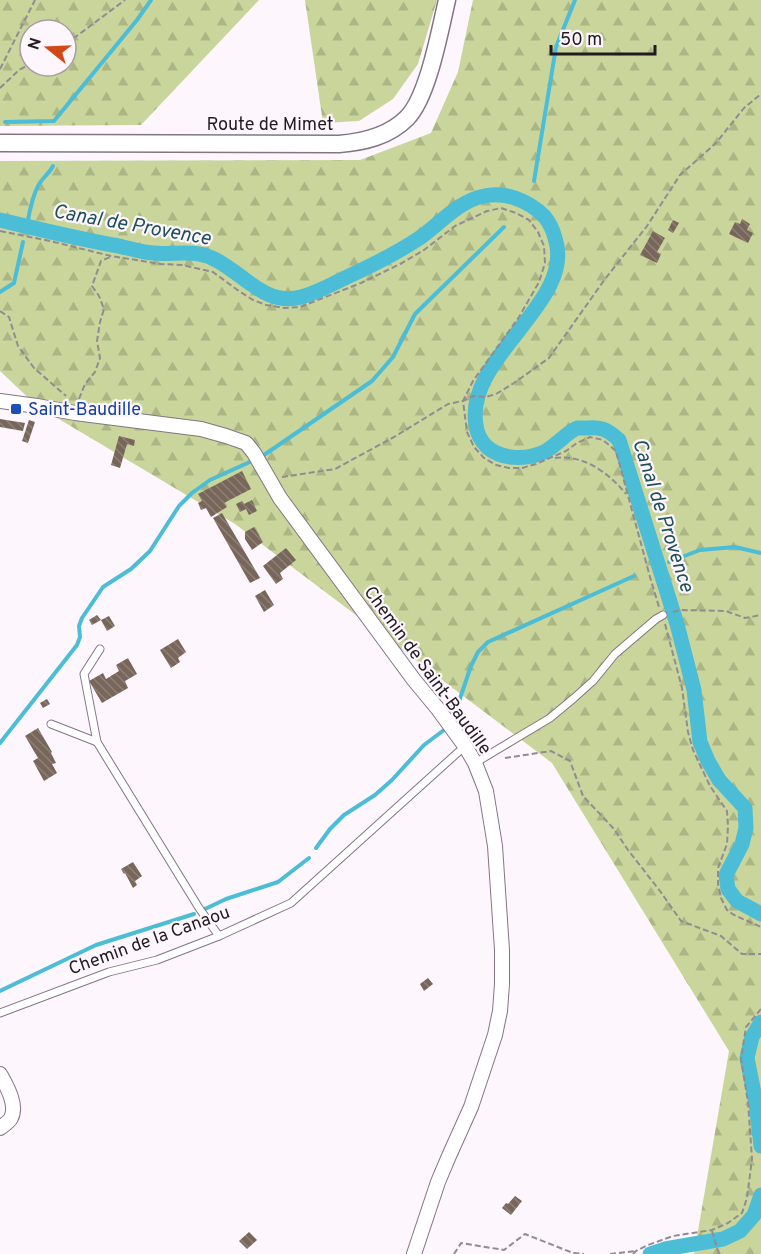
<svg xmlns="http://www.w3.org/2000/svg" width="761" height="1254" viewBox="0 0 761 1254" font-family="Overpass,sans-serif">
<style>
.forest{fill:url(#forest-firs);fill-rule:evenodd}
.lines{fill:none;stroke-linecap:round;stroke-linejoin:round}
.stream{stroke:#4bbdd6;stroke-width:4}
.canal{stroke:#4bbdd6;stroke-width:15}
.building{fill:url(#building-back-hatch)}
.service-casing{stroke:#847584;stroke-width:9}
.minor-casing{stroke:#847584;stroke-width:16}
.tertiary-casing{stroke:#847584;stroke-width:19}
.path{stroke:#928b92;stroke-width:2;stroke-dasharray:6 3;stroke-linecap:butt}
.service{stroke:#fff;stroke-width:7}
.minor{stroke:#fff;stroke-width:14}
.tertiary{stroke:#fff;stroke-width:16}
.transit-dot{fill:#1a4fb4;stroke:#fdf6fd;stroke-width:2}
.labels{text-anchor:middle;stroke-width:4.5;stroke-linejoin:round;paint-order:stroke}
.street-label{font-size:18px;fill:#221c22;stroke:#fdf6fd}
.transit-label{font-size:18px;fill:#164399;stroke:#fdf6fd;text-anchor:start}
.water-label{font-size:20px;font-style:italic;fill:#1e4f59;stroke:#fdf6fd}
</style>
<defs>
<pattern id="forest-firs" width="22" height="20" patternUnits="userSpaceOnUse" patternTransform="scale(1.5)"><rect width="22" height="20" fill="#c9d59b"/><path d="M5 1l3.5 6h-7zM16 11l3.5 6h-7z" fill="#acb685"/></pattern>
<pattern id="building-back-hatch" width="6" height="6" patternUnits="userSpaceOnUse" patternTransform="scale(1.5)"><rect width="6" height="6" fill="#776659"/><path d="M-1 5l2 2M0 0l6 6M5-1l2 2" fill="none" stroke="#8c8077"/></pattern>
</defs>
<rect width="100%" height="100%" fill="#fdf6fd"/>
<g class="forest">
<path d="M0 0H259L141 125 0 126ZM30 30H66V66H30Z"/>
<polygon points="305,0 437,0 418,64 393,99 359,121 323,123"/>
<polygon points="473,0 761,0 761,1254 694,1254 729,1051 552,763 235,524 37,406 0,371 0,161 360,160 431,133 458,72"/>
</g>
<g class="lines">
<g class="stream">
<polyline points="5,122 54,121 137,20 151,0"/>
<polyline points="534,181 556,47 575,0"/>
<path d="M26 230C29 215 31 199 38 186 42 178 49 174 53 166"/>
<polyline points="0,292 14,283 23,242"/>
<polyline points="264,455 372,381 393,357 415,314 504,227"/>
<polyline points="669,562 700,550 735,547 761,553"/>
<polyline points="453,719 471,666 478,652 488,642 634,576"/>
<polyline points="0,743 77,645 80,637 79,626 82,618 103,587 131,569 150,551 179,506 192,493 210,480 252,461"/>
<polyline points="316,848 330,829 344,815 375,795 392,780 424,745 444,730"/>
<polyline points="205,909 226,899 278,882 309,858"/>
<polyline points="0,991 96,945 194,914"/>
</g>
<g class="canal">
<path d="M0 220C38 229 75 238 113 245 126 247 139 252 153 253 172 255 193 249 212 258 242 271 264 307 301 297 317 293 332 284 347 277 371 266 395 254 418 239 439 225 458 201 484 196 505 191 529 201 544 216 549 222 553 230 555 238 577 302 464 357 476 425 477 434 481 441 487 447 502 460 527 460 544 452 556 446 566 433 577 428 579 428 586 428 587 428 603 427 608 430 619 440L677 624 694 690 700 742 708 761 719 780 745 808 746 828 742 844 726 875 728 889 737 901 761 914"/>
<polyline points="761,1022 752,1037 747,1058 756,1103 761,1146"/>
<polyline points="650,1254 665,1249 723,1239 740,1231 754,1215 761,1195"/>
</g>
</g>
<g class="building">
<polygon points="742,219 750,224 747,230 753,233 748,243 729,234 735,222 740,224"/>
<polygon points="673,220 679,223 673,233 668,230"/>
<polygon points="653,231 665,238 657,252 661,254 657,263 640,255"/>
<polygon points="0,419 25,423 23,431 0,427"/>
<polygon points="29,420 35,422 28,443 22,441"/>
<polygon points="119,436 135,440 134,446 127,444 120,468 111,465"/>
<polygon points="242,471 251,489 224,503 227,507 211,517 206,508 201,510 198,503 202,501 198,494"/>
<polygon points="252,500 257,511 249,515 246,509 240,512 236,504 242,501 244,504"/>
<polygon points="222,513 260,578 250,583 213,518"/>
<polygon points="254,527 263,542 252,550 245,539 245,532"/>
<polygon points="286,548 296,560 280,573 283,579 276,584 263,566"/>
<polygon points="265,590 274,605 264,612 255,596"/>
<polygon points="97,615 101,620 92,625 89,620"/>
<polygon points="109,616 115,626 107,631 101,620"/>
<polygon points="178,639 186,652 178,658 180,662 171,668 160,650"/>
<polygon points="128,658 137,674 125,681 128,688 102,703 89,681 103,673 106,679 119,671 116,665"/>
<polygon points="47,699 50,704 43,708 40,703"/>
<polygon points="38,728 52,752 51,753 56,763 52,764 57,773 44,781 33,761 38,758 25,736"/>
<polygon points="133,862 142,876 135,881 137,885 133,888 125,873 124,874 121,869"/>
<polygon points="428,978 433,984 424,991 420,984"/>
<polygon points="515,1196 522,1201 511,1215 502,1208 506,1203 508,1204"/>
<polygon points="249,1232 257,1240 247,1249 239,1241"/>
</g>
<g class="lines">
<g class="service-casing">
<g id="service">
<polyline points="100,649 84,674 97,742 199,908 219,936"/>
<polyline points="51,724 97,742"/>
<polyline points="475,763 550,718 574,698 593,681 615,654 656,619 663,615"/>
<polyline points="0,1013 109,972 157,960 219,936 291,903 465,746"/>
</g>
</g>
<g class="minor-casing">
<g id="minor">
<polyline points="0,401 37,406 75,413 201,429 226,436 246,443 254,453 280,498 414,680 438,709 465,746 475,763 486,791 495,846 502,950 502,984 500,1011 495,1035 471,1107 449,1156 438,1182 414,1254"/>
<path d="M0 1074C6 1085 18 1105 11 1118 9 1122 4 1125 0 1128"/>
</g>
</g>
<g class="tertiary-casing">
<path id="tertiary" d="M0 143 339 144C365 142 389 136 407 118 428 97 440 30 447 0"/>
</g>
<g class="path">
<polyline points="66,44 125,0"/>
<polyline points="0,69 35,0"/>
<polyline points="0,88 19,70 30,64"/>
<polyline points="0,231 50,241 111,256 161,264 182,265 213,272 236,289 253,300 266,305 284,308 300,307 361,283 402,263 424,250 455,226 487,211 501,208 516,213 529,220 538,232 544,246 545,263 539,282 519,317 473,381 463,401 467,432 474,447 484,458 496,465 509,468 522,468 536,464 566,451 577,443 590,437 603,440 616,451 650,577 659,607"/>
<polyline points="0,311 9,317 18,346 34,368 66,396"/>
<polyline points="79,399 85,384 95,372 100,358 97,341 100,322 104,309 99,296 92,286 101,261 110,257"/>
<path d="M555 458C583 454 609 473 626 494"/>
<polyline points="282,477 335,469 394,437 448,404 463,401 473,396 486,397 496,394 514,383 549,358 605,279 647,226 680,175 716,143 744,108 761,94"/>
<polyline points="673,612 680,610 726,611 745,618 761,615"/>
<polyline points="665,624 682,688 688,732 693,750 710,786 727,811 728,826 727,844 718,868 718,884 721,898 727,910 734,915 761,927"/>
<polyline points="505,758 551,751 570,761 583,796 614,829 628,850 660,891 681,921 721,936 742,954 761,954"/>
<polyline points="712,1231 719,1254"/>
<polyline points="454,1254 461,1243 504,1250 525,1234 573,1253 584,1254"/>
<polyline points="610,1254 636,1251"/>
<polyline points="633,1254 636,1251 648,1245 673,1236 712,1230 728,1223 742,1213 747,1198 752,1159 748,1102 741,1059 746,1027 761,1009"/>
</g>
<use href="#service" class="service"/>
<use href="#minor" class="minor"/>
<use href="#tertiary" class="tertiary"/>
</g>
<rect class="transit-dot" x="10" y="403" width="12" height="12" rx="3"/>
<g class="labels">
<g class="street-label">
<text x="270" y="130">Route de Mimet</text>
<text transform="translate(428 670) rotate(54)" y="6">Chemin de Saint-Baudille</text>
<text transform="translate(149 940) rotate(-20)" y="6">Chemin de la Canaou</text>
</g>
<g class="transit-label">
<text x="28" y="415">Saint-Baudille</text>
</g>
<g class="water-label">
<text transform="translate(132 224) rotate(10)" y="7">Canal de Provence</text>
<text transform="translate(664 515) rotate(72)" y="7">Canal de Provence</text>
</g>
</g>
<g transform="translate(48 48) rotate(288)"><circle r="28" fill="#fdf6fd" stroke="#a59fa5" stroke-width="1.5"/>
<path d="M0-4.5L10 22L0 15L-10 22Z" fill="#d04917"/>
<text y="-9" font-size="16" font-weight="bold" text-anchor="middle" fill="#221c22">N</text>
</g>
<path d="M551 45v9h104v-9" fill="none" stroke="#221c22" stroke-width="3"/>
<text x="560" y="45" font-size="18" fill="#221c22" stroke="#fdf6fd" stroke-width="4.5" paint-order="stroke">50 m</text>
</svg>
